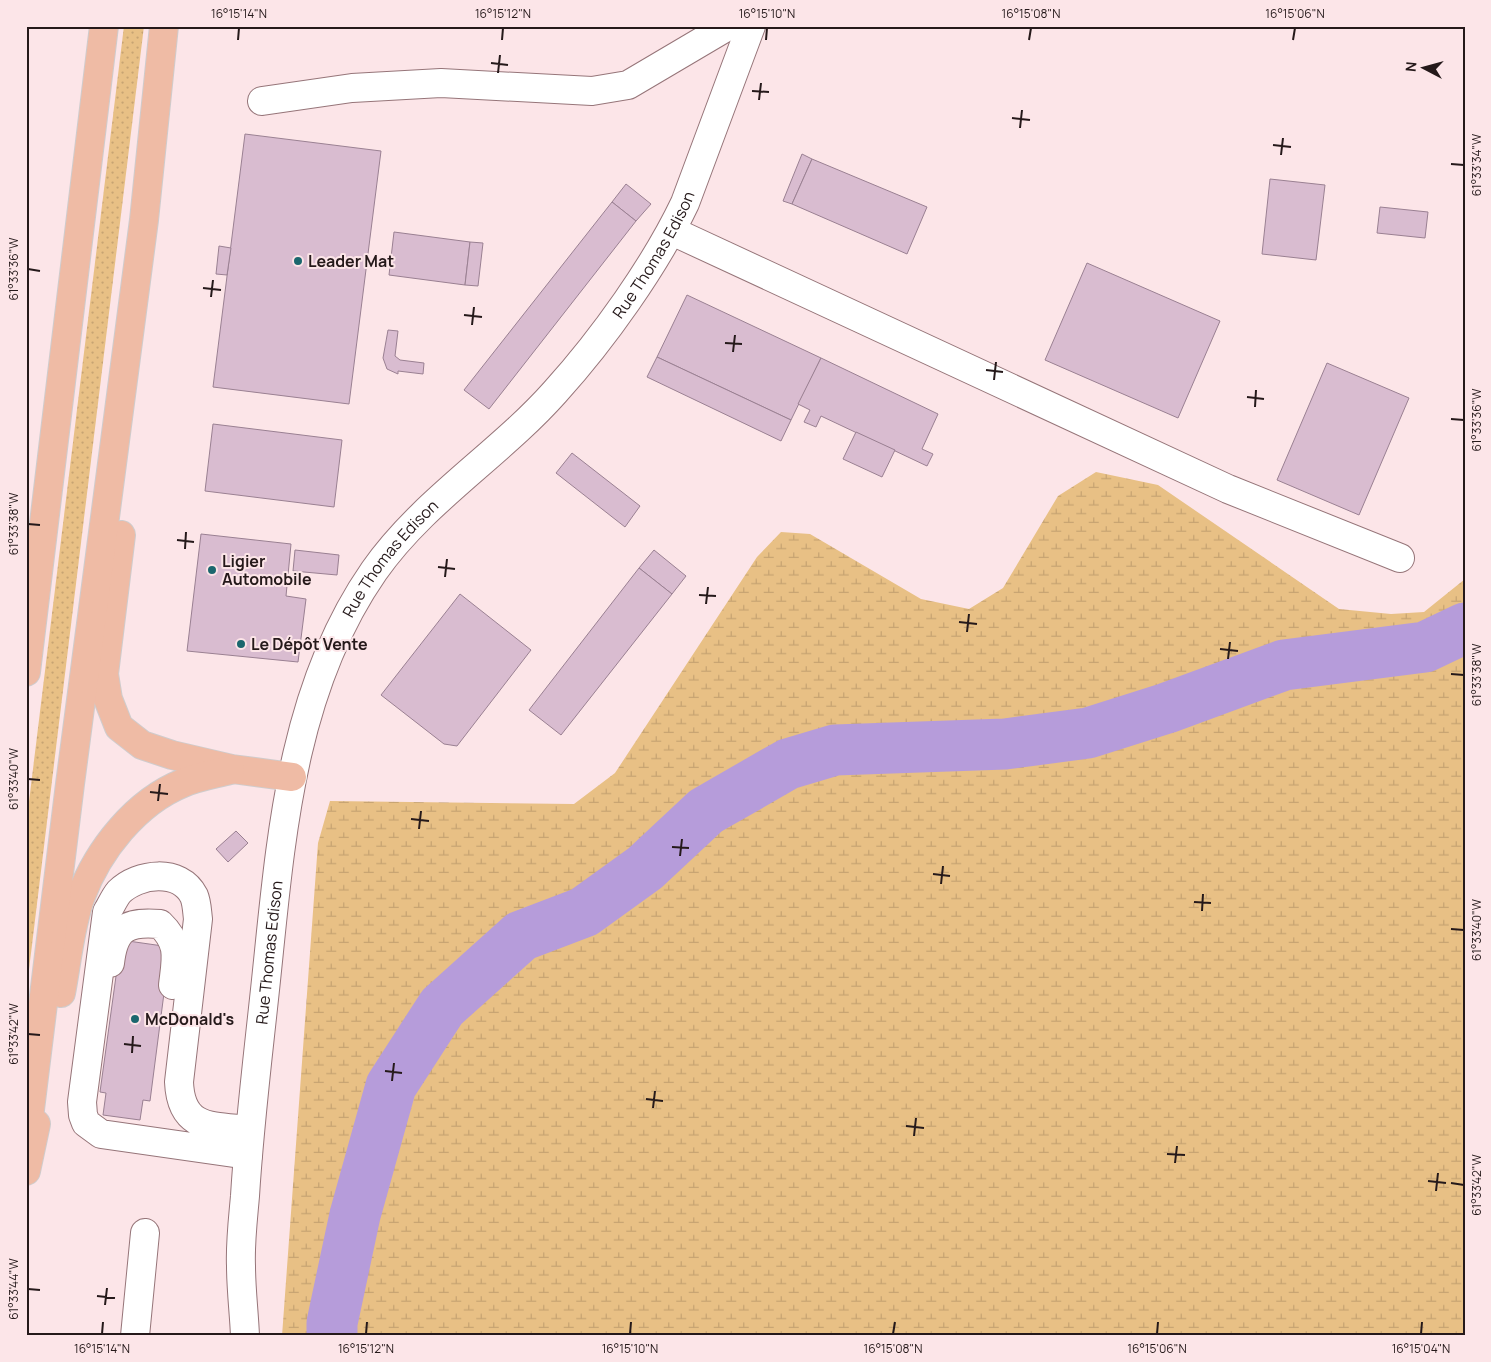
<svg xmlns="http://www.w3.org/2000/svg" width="1491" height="1362" viewBox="0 0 1491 1362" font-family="Manrope,sans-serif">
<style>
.grass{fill:url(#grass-dots)}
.wetland{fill:url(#wetland-marsh)}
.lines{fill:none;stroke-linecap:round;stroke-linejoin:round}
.river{stroke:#b69cda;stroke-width:51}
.building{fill:#d9bcd0;stroke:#9a8092}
.minor-casing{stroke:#967579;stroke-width:30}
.highway-casing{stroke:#cfcccd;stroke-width:30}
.minor{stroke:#fff;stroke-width:28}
.highway{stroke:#efbba5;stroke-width:28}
.ticks{fill:none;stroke:#25191a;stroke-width:2}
.poi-dot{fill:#1a676e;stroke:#fce5e8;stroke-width:2}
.labels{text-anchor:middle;stroke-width:4;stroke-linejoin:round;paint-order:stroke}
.street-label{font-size:16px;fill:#25191a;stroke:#fce5e8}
.poi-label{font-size:16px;font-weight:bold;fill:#25191a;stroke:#fce5e8;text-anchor:start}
.neatline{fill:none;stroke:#25191a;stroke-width:2}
.ticks-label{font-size:12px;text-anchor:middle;fill:#25191a}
</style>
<defs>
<pattern id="grass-dots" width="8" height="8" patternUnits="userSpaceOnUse" patternTransform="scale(1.25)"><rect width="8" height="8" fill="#e8c085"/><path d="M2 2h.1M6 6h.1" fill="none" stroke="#c7a472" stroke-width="1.8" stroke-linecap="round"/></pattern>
<pattern id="wetland-marsh" width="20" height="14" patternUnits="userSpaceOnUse" patternTransform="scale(1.25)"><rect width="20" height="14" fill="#e8c085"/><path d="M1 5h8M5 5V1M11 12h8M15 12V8" fill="none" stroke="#c7a472"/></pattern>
</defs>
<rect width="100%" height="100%" fill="#fce5e8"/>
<polygon class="grass" points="124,26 144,26 26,994 26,826"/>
<polygon class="wetland" points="1096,472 1158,485 1339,609 1391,614 1424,612 1465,579 1465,1336 282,1336 318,843 330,801 574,804 615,773 757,557 781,532 810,534 921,599 969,609 1003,588 1058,496"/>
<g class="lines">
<polyline class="river" points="332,1336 332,1323 355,1215 391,1086 442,1007 521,936 584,912 645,868 706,811 788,764 835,750 1005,744 1088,733 1167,708 1284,665 1425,647 1465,628"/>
</g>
<g class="building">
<polygon points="245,134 381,151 349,404 213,387"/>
<polygon points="802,154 812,159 792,204 783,201"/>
<polygon points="812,159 927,207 907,254 792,204"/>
<polygon points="1270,179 1325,185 1316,260 1262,254"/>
<polygon points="626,184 651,204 636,221 612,202"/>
<polygon points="612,202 636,221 489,409 464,390"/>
<polygon points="1380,207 1428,212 1425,238 1377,233"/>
<polygon points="394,232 470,242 465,285 389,275"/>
<polygon points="470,242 483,243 478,286 465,285"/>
<polygon points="219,246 231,248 227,275 216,274"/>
<polygon points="1087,263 1220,321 1178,418 1045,360"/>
<polygon points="687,295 821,358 791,420 657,357"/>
<polygon points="388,330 398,331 395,356 400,360 424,363 423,374 398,371 398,374 387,369 383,358"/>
<polygon points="657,357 791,420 781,441 647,377"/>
<polygon points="821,358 938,414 922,449 933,454 927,466 821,416 816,427 804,422 810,410 798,404"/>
<polygon points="1327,363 1409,398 1359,515 1277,480"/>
<polygon points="213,424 342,440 334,507 205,491"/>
<polygon points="856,432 895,450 882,477 843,459"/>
<polygon points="572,453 640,506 625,527 556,473"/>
<polygon points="201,534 291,544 286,596 306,599 298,662 187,651"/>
<polygon points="295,550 339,555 337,575 293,571"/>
<polygon points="654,550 686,576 672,594 639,568"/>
<polygon points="639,568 672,594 561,735 529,710"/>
<polygon points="460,594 531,650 457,746 444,744 381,695"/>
<polygon points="236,831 248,843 228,862 216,849"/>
<polygon points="121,940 170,947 150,1101 143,1100 140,1120 103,1115 106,1093 100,1092"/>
</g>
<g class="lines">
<g class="minor-casing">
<g id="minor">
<polyline points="262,101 352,88 441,83 592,91 628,85 728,26"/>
<polyline points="672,231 1228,489 1400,558"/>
<path d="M110 963C114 928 127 921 160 924 181 944 176 959 173 985"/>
<path d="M248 1155 101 1134 86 1123 83 1115 82 1102 107 912C111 906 114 898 119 892 138 873 180 868 194 896 197 903 197 912 198 919L179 1082C181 1130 212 1126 249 1130"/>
<polyline points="135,1336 145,1233"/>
<path id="s1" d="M245 1336C244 1312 241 1289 241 1266 240 1243 243 1219 245 1196 249 1130 257 1064 264 999 280 853 287 696 374 571 423 501 499 455 555 392 603 339 655 266 685 203L751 26"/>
</g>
</g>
<g class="highway-casing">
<g id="highway">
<polyline points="121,535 104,674 108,699 119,727 142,745 172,755 232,769 292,777"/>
<polyline points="26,672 104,26"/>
<path d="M61 993C67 962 70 926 81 896 98 850 136 802 183 783 197 777 215 774 230 770"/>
<polyline points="26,1142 70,784 144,220 164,26"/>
<polyline points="26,1171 36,1124"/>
</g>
</g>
<use href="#minor" class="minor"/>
<use href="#highway" class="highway"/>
</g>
<path class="ticks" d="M238 40 239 28M502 40 503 28M766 40 767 28M1029 40 1031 28M1293 40 1295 28M491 63 508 65M498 73 500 55M752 91 769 92M759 100 761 83M1012 118 1030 120M1020 128 1022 110M1273 145 1291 147M1281 155 1283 138M1451 164 1464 165M28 269 40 271M203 288 221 290M211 297 213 280M464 315 482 317M472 325 474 307M725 343 742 344M733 352 735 335M986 370 1003 372M994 380 996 362M1247 397 1264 399M1255 407 1256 390M1451 419 1464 420M28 524 40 525M177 540 194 542M185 549 186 532M438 567 455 569M445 577 447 559M699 595 716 596M706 604 708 587M959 622 977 624M967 632 969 614M1220 649 1238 651M1228 659 1230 642M1451 674 1464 675M28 779 40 780M150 792 168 794M158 801 160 784M411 819 429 821M419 829 421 811M672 847 689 848M680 856 682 839M933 874 950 876M941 884 943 866M1194 902 1211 903M1202 911 1203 894M1451 929 1464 930M28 1034 40 1035M124 1044 141 1046M132 1053 133 1036M385 1071 402 1073M392 1081 394 1063M646 1099 663 1101M653 1108 655 1091M906 1126 924 1128M914 1136 916 1118M1167 1154 1185 1155M1175 1163 1177 1146M1428 1181 1446 1183M1451 1183 1464 1185M1436 1191 1438 1173M28 1289 40 1290M97 1296 115 1298M105 1305 107 1288M102 1334 103 1322M366 1334 367 1322M630 1334 631 1322M893 1334 895 1322M1157 1334 1158 1322M1421 1334 1422 1322"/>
<g class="poi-dot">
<circle cx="298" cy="261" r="5"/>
<circle cx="212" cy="570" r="5"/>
<circle cx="241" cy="644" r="5"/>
<circle cx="135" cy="1019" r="5"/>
</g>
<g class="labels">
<g class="street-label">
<text dy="6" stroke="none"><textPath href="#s1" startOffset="1210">Rue Thomas Edison</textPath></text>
<text dy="6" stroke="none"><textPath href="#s1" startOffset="805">Rue Thomas Edison</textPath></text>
<text dy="6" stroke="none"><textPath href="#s1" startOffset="385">Rue Thomas Edison</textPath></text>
</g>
<g class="poi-label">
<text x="308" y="267">Leader Mat</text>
<text x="222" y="567">Ligier<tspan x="222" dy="18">Automobile</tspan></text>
<text x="251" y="650">Le Dépôt Vente</text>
<text x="145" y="1025">McDonald's</text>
</g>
</g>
<rect width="1491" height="1362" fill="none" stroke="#fce5e8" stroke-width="55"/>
<g transform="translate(1424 68) rotate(276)" stroke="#fce5e8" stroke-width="4" paint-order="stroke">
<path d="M0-4L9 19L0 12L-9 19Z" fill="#25191a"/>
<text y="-8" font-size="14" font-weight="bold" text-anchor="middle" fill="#25191a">N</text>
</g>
<rect x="28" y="28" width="1436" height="1306" class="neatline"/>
<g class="ticks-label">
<text x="239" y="18">16°15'14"N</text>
<text x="503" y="18">16°15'12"N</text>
<text x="767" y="18">16°15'10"N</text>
<text x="1031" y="18">16°15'08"N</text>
<text x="1295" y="18">16°15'06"N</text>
<text transform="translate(1477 165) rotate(-90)" y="4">61°33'34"W</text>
<text transform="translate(14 269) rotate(-90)" y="4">61°33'36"W</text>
<text transform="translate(1477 420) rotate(-90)" y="4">61°33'36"W</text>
<text transform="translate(14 524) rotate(-90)" y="4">61°33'38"W</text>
<text transform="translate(1477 675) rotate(-90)" y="4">61°33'38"W</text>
<text transform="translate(14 779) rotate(-90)" y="4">61°33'40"W</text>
<text transform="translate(1477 930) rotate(-90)" y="4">61°33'40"W</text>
<text transform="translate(14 1034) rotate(-90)" y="4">61°33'42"W</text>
<text transform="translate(1477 1185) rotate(-90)" y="4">61°33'42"W</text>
<text transform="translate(14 1289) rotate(-90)" y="4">61°33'44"W</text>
<text x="102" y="1353">16°15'14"N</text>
<text x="366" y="1353">16°15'12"N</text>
<text x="630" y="1353">16°15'10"N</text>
<text x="893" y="1353">16°15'08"N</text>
<text x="1157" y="1353">16°15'06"N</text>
<text x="1421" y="1353">16°15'04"N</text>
</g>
</svg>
